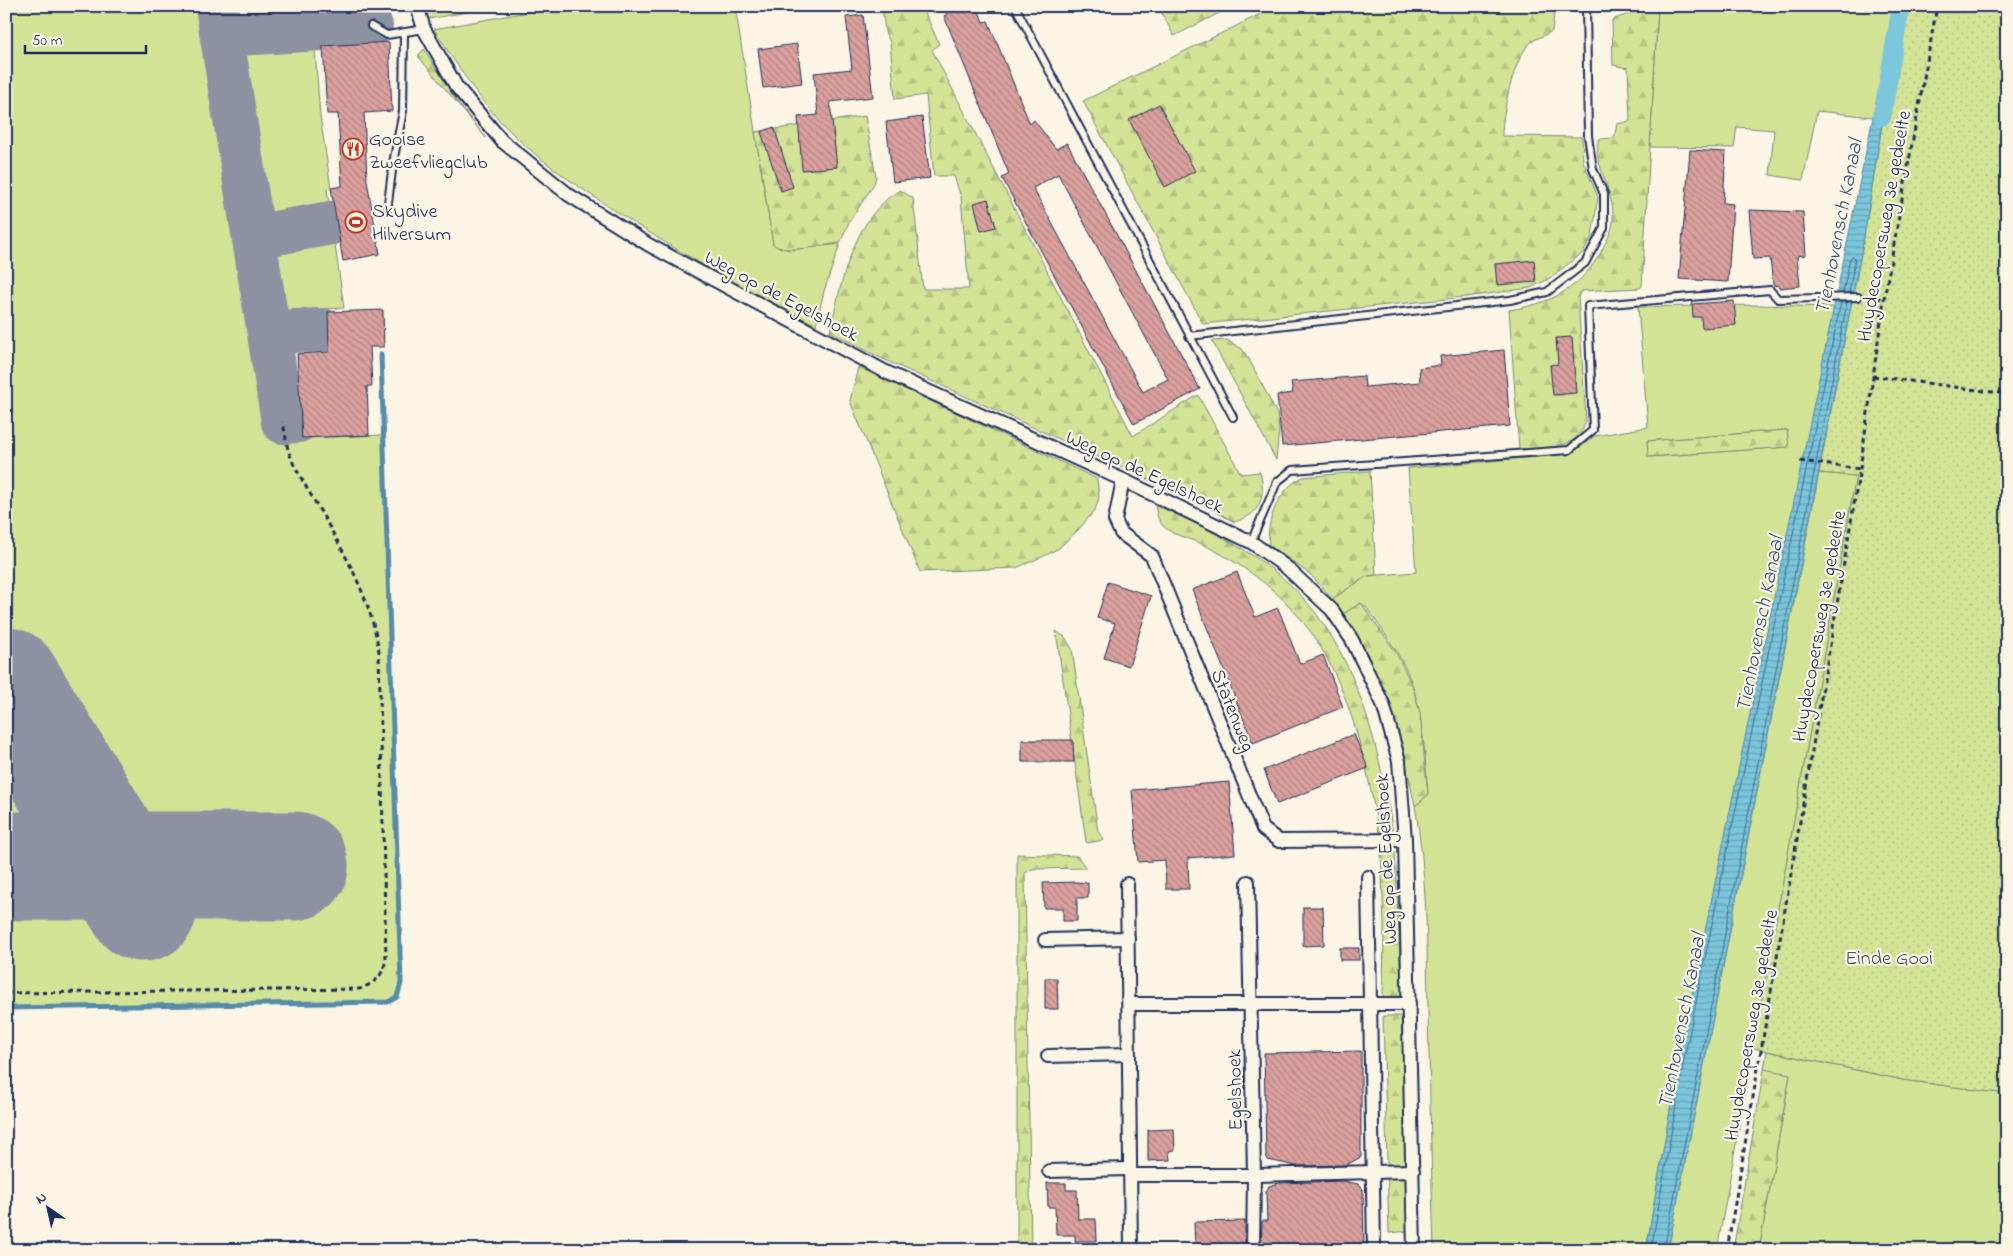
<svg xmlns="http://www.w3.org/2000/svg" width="2013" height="1256" viewBox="0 0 2013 1256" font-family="'Indie Flower',sans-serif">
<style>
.grass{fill:#d3e396;stroke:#77897a;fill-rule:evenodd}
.forest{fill:url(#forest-firs);stroke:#77897a}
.park{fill:url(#park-dots);stroke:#77897a}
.water{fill:url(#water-rules);stroke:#558aa9}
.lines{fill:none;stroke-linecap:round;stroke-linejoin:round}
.shore{stroke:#416b90;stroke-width:1}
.stream{stroke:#558aa9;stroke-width:5}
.canal{stroke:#7bc6db;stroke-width:18}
.taxiway{stroke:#8c92a2;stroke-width:44}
.runway{stroke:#8c92a2;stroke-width:109}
.building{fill:url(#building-back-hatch);stroke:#1b2f5e;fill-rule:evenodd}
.service-casing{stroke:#1b2f5e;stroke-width:10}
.minor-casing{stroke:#1b2f5e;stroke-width:16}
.path{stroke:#1b2f5e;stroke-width:3;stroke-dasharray:5 4;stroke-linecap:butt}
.service{stroke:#fcf5e5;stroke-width:6}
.minor{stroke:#fcf5e5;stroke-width:12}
.labels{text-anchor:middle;stroke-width:4.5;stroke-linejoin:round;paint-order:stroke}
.poi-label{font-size:20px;fill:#1b2f5e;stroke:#fcf5e5;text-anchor:start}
.street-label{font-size:20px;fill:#1b2f5e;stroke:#fcf5e5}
.park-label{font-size:20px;fill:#405369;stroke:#fcf5e5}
.water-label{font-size:21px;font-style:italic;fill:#33557d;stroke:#fcf5e5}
</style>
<defs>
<pattern id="forest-firs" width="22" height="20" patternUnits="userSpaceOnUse" patternTransform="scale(1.25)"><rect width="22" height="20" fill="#d3e396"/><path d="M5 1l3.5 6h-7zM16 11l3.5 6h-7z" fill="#b5c384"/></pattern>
<pattern id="park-dots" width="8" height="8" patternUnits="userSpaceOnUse" patternTransform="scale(1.25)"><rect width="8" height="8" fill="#d3e396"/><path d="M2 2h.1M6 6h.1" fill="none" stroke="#b5c384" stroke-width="1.8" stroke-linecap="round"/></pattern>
<pattern id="water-rules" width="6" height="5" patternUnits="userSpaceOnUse" patternTransform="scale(1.25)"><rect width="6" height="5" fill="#7bc6db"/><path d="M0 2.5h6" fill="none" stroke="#64a1b5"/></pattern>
<pattern id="building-back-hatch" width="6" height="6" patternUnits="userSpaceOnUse" patternTransform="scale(1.25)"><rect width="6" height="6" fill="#dba09d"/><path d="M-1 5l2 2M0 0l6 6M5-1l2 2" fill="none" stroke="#b18383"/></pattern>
</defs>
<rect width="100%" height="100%" fill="#fcf5e5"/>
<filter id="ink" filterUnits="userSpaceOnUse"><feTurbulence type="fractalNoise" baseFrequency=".02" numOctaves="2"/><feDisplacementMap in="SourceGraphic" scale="10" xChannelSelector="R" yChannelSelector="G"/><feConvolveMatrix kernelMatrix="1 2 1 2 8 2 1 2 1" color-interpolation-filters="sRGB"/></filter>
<g filter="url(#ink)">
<g class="grass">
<polygon points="6,6 212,6 219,44 314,38 320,116 331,188 327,189 344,308 259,312 277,439 385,435 401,983 397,997 388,1002 6,1008"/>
<polygon points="423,6 501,6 428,19"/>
<path d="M561 6H735L773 244 789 250 840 244 824 291 816 325C747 291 681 254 617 212 577 186 536 159 503 124 476 96 455 62 434 29Z"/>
<polygon points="1658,6 1897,6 1873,117 1817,111 1803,180 1770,175 1774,130 1737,127 1734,148 1650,147"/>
<path d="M1758 305 1835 307 1679 1058 1646 1250H1434C1431 1170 1430 1090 1428 1010 1427 942 1427 873 1415 806L1428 795C1425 759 1424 722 1413 687 1404 658 1383 631 1366 607L1361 603 1343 614 1332 599 1367 576 1416 572 1408 468 1571 454 1595 436 1648 427 1638 307ZM1787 430 1788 447 1649 457 1647 441Z"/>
<polygon points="1819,473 1856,476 1717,1250 1668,1250"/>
<polygon points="1767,1051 1903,1080 2007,1094 2007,1250 1759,1250 1790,1075 1764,1069"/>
</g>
<g class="forest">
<path d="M882 6H922L939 44 932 50 1133 436 1198 395 1241 474 1260 472C1266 497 1261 515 1234 522L1208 507 881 358 830 332C841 283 853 217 900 190L913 198 923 289H969L961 197 954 176H934L926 95 895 99 890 42 885 32Z"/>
<polygon points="1158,6 1233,6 1174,36"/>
<path d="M1277 6H1555L1552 31C1545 36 1535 38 1529 44 1513 61 1502 113 1502 136L1582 137 1583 161 1598 197 1592 237 1583 253 1547 280 1530 288 1466 297 1203 324 1083 101Z"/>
<path d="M1634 6H1658L1642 286 1640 288 1581 291 1578 297 1586 421C1577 452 1546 447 1519 449L1509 310C1550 304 1581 289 1602 250 1606 241 1612 232 1613 222 1615 199 1603 180 1598 158 1597 152 1598 145 1598 139L1614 138 1617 124 1630 121 1628 68 1613 65 1612 20 1634 12Z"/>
<polygon points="424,49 458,103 486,138 418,56"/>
<path d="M865 116 876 177 874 184 849 222 840 243C824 245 784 255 773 244L755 132Z"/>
<polygon points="1227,340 1242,349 1249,359 1277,414 1279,430 1276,460 1212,341"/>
<polygon points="858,367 1097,479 1099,498 1095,510 1079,529 1059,548 1046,555 1016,568 920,572 850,401"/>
<polygon points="1787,430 1789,447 1648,457 1647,441"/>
<path d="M1370 471 1376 575 1367 576 1332 599 1311 575 1269 545C1265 521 1280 487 1303 477Z"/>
<path d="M1155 505C1208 528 1266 556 1305 600 1360 663 1380 753 1393 833H1379C1365 756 1347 669 1293 610 1269 583 1236 561 1204 545 1192 539 1173 536 1163 526 1158 520 1156 512 1155 505Z"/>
<path d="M1361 603 1395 651 1412 685 1420 713 1428 795 1415 806C1401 739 1383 671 1343 614Z"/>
<polygon points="1056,631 1065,637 1072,649 1098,831 1104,840 1087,843 1086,841"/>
<polygon points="1395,851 1402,1000 1383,1000 1384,925 1381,852"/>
<polygon points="1017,854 1077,856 1086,868 1032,869 1025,873 1031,1250 1017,1250"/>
<polygon points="1383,1016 1403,1016 1409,1231 1389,1233"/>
<polygon points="1764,1069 1790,1074 1759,1250 1733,1250"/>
</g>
<polygon class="park" points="1901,6 2007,6 2007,1094 1903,1080 1753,1048 1856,476 1819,473 1863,243"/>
<polygon class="water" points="1901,6 1863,243 1668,1250 1646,1250 1679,1058 1873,117 1896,7"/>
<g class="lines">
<g class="shore">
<polyline points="1843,293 1850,258 1853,256 1855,259 1849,293"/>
<polyline points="1651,1250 1684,1059 1841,302"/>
<polyline points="1664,1250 1847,302"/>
</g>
<polyline class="stream" points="6,1008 388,1002 397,997 401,983 381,354"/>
<polyline class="canal" points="1882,117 1901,6"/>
<g class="taxiway">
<polyline points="217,6 283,422 298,421"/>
<polyline points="222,35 371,26"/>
<polyline points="254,237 331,223"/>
<polyline points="270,332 322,330"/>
</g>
<g class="runway">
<polyline points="6,682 143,907"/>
<polyline points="6,866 294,866"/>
</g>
</g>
<g class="building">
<path d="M944 6H977L983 22 988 21 1030 124 1034 120 1056 149 1067 143 1200 389 1134 424 1002 178 1009 174 944 16 947 14ZM1058 174 1168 379 1143 392 1033 188Z"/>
<polygon points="863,15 873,97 830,102 837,167 802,170 798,117 818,115 814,73 852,69 846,17"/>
<polygon points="389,42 392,111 364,113 367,181 380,254 343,261 331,188 342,186 338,114 327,114 323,46"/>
<polygon points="797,44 802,83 763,88 758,49"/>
<polygon points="1159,104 1195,171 1165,187 1129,120"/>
<polygon points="922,117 930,178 893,182 886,122"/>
<polygon points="774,127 793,187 781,191 761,132"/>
<polygon points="1690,150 1726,152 1723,203 1733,204 1728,282 1679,279"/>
<polygon points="988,199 996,227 981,231 974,203"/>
<polygon points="1749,210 1803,212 1806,255 1797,256 1800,286 1779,288 1779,286 1773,285 1770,258 1753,259"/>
<polygon points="1534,260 1536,282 1497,285 1495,264"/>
<polygon points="1734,301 1736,325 1702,328 1701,317 1693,317 1692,304"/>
<polygon points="383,310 384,347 370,347 372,386 367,386 369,435 302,438 297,354 329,352 328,312"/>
<polygon points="1572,337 1576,393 1553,395 1550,365 1558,364 1556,338"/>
<polygon points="1504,350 1510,426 1282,446 1277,395 1293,393 1291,382 1364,376 1365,387 1420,382 1419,368 1441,365 1440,356"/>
<polygon points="1237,572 1255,617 1278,608 1300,664 1323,655 1343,707 1253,743 1192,590"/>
<polygon points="1108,582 1151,596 1129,666 1104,658 1115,623 1097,618"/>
<polygon points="1354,734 1368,768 1277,804 1264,770"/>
<polygon points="1022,740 1073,740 1074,762 1022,762"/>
<polygon points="1229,782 1235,854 1188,858 1189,889 1166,889 1165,860 1138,862 1132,790"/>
<polygon points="1076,882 1088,883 1088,898 1077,898 1077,921 1063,921 1063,908 1044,908 1043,883"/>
<polygon points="1303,907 1323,907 1324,945 1303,946"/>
<rect x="1340" y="948" width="19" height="12"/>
<polygon points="1045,978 1057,978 1058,1009 1045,1009"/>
<polygon points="1361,1051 1361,1157 1346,1165 1296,1166 1268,1160 1266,1155 1264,1053"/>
<polygon points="1174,1129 1175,1150 1169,1151 1170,1160 1148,1161 1148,1130"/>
<polygon points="1343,1181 1358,1184 1363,1189 1364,1250 1261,1250 1262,1221 1267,1221 1266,1192 1269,1186 1278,1183"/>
<polygon points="1047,1183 1066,1183 1066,1190 1077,1190 1078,1219 1096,1219 1097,1241 1075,1241 1075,1235 1056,1235 1055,1207 1048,1207"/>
<polygon points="1245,1221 1245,1250 1195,1250 1194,1222"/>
</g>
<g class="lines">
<g class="service-casing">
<g id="service">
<polyline points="1015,6 1233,417"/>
<polyline points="371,26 387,35 424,29"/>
<polyline points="387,211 393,163 403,111 404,33"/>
<polyline points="1189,336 1510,300 1547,292 1585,263 1604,228 1604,194 1593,169 1588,136 1586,6"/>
<polyline points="1251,542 1277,482 1292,470 1569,450 1593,430 1588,306 1770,290 1778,299 1858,297"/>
</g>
</g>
<g class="minor-casing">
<g id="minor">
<polyline points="417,6 424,29 456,86 502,141 569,195 649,245 886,372 1123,480 1251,542 1286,567 1332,610 1352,640 1383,704 1399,761 1405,840 1414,1250"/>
<polyline points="1123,480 1115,520 1121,533 1152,556 1263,829 1279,841 1405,840"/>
<polyline points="1368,877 1374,1250"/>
<polyline points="1248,882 1254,1175 1253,1250"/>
<polyline points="1127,884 1131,1250"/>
<polyline points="1045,940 1128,938"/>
<polyline points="1129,1004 1409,1004"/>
<polyline points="1048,1056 1129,1054"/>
<polyline points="1049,1171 1130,1169"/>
<polyline points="1131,1175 1254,1175 1413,1171"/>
</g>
</g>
<g class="path">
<polyline points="1867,297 1884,299"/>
<polyline points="1873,376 2007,394"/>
<polyline points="1800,461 1860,469"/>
<path d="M6 993 360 989C376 982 382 977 386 960L379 652C369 583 327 526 294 465L288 450 283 422"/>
<polyline points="1727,1250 1860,469 1884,299 1937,6"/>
</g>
<use href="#service" class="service"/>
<use href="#minor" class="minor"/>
</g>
</g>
<defs>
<g id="restaurant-ring" transform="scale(1.125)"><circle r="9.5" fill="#fcf5e5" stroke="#c8321e" stroke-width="1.5"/><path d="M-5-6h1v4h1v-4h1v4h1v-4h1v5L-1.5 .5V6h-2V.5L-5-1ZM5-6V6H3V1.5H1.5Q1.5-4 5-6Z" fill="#c8321e"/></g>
<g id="stadium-ring" transform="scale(1.125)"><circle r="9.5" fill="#fcf5e5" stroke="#c8321e" stroke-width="1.5"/><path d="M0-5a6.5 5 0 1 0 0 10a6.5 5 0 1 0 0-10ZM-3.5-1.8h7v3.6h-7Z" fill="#c8321e"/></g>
</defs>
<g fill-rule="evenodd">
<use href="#restaurant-ring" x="353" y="149"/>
<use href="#stadium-ring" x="356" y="222"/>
</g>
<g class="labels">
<g class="poi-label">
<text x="369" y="145">Gooise<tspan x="369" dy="23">Zweefvliegclub</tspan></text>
<text x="372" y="217">Skydive<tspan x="372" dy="23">Hilversum</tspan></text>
</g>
<g class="street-label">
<text transform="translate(1883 226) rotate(-80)" y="7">Huydecopersweg 3e gedeelte</text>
<text transform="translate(782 295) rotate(28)" y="7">Weg op de Egelshoek</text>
<text transform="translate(1145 471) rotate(25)" y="7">Weg op de Egelshoek</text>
<text transform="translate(1818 626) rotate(-80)" y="7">Huydecopersweg 3e gedeelte</text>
<text transform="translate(1234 710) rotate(68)" y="7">Statenweg</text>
<text transform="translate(1385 859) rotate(-93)" y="7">Weg op de Egelshoek</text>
<text transform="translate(1750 1025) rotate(-80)" y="7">Huydecopersweg 3e gedeelte</text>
<text transform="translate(1234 1090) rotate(-91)" y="7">Egelshoek</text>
</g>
<g class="park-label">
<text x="1889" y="964">Einde Gooi</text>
</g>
<g class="water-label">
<text transform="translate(1838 227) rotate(-79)" y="7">Tienhovensch Kanaal</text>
<text transform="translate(1759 624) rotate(-79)" y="7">Tienhovensch Kanaal</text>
<text transform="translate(1681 1021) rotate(-79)" y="7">Tienhovensch Kanaal</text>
</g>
</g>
<rect width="2013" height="1256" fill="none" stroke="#fcf5e5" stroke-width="25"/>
<rect x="12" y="12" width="1988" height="1231" fill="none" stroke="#1b2f5e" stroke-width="2" filter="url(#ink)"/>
<g transform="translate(48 1208) rotate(326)" stroke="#fcf5e5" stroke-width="4" paint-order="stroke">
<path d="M0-4L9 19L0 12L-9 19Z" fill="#1b2f5e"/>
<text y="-8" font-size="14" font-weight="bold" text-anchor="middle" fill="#1b2f5e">N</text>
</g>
<path d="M25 45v8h121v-8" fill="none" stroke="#1b2f5e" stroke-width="2.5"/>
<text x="32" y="45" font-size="15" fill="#1b2f5e" stroke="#fcf5e5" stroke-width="4" paint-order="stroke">50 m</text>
</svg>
